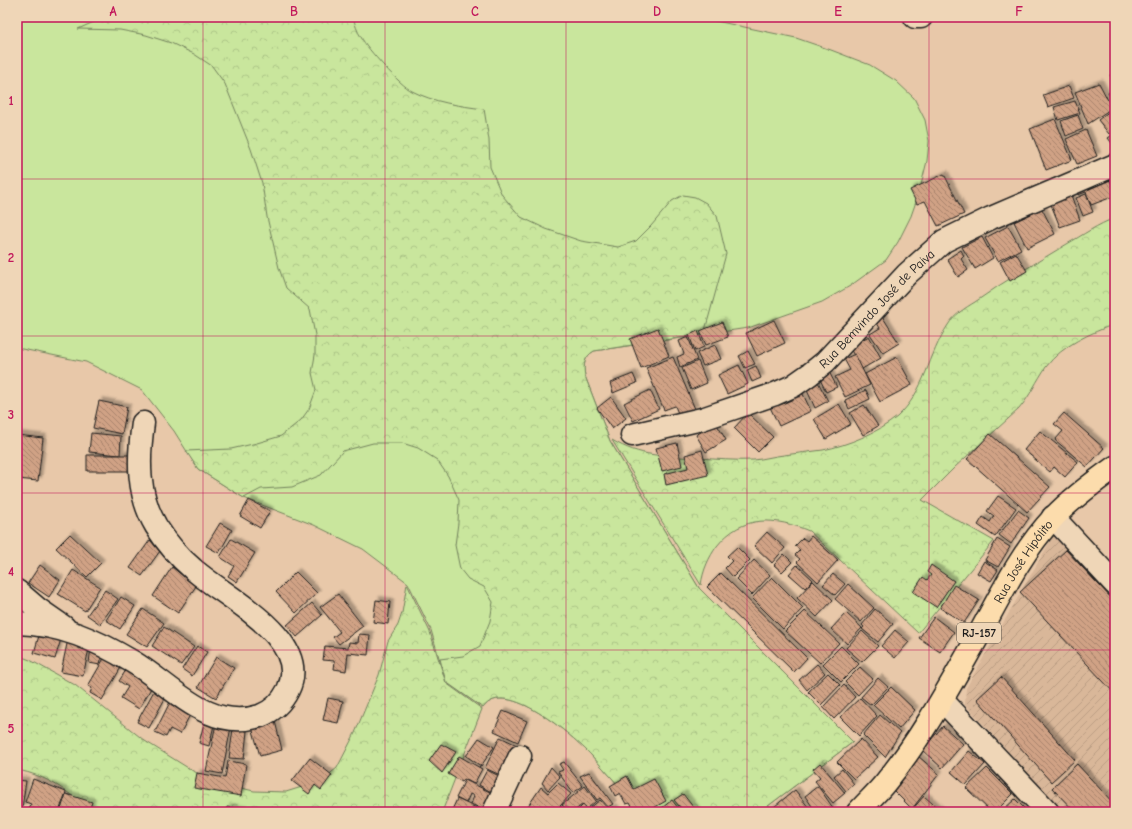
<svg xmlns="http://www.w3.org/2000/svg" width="1132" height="829" viewBox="0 0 1132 829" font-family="'Comic Neue',sans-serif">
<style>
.industrial{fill:url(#industrial-furrows)}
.green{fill:#c9e69d;stroke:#72815c}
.forest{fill:url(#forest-crowns);stroke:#72815c}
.building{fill:url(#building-back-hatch);stroke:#1c1c1c;filter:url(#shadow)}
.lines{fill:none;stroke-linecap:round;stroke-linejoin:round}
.minor-casing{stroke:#1c1c1c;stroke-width:25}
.major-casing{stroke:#1c1c1c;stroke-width:25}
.minor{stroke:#efd6b7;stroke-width:22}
.major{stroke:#fcdcac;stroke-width:22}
.grid{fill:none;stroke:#c2185b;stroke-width:1;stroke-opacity:0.55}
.labels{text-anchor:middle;stroke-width:4;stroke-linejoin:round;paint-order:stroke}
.shield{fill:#efd6b7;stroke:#5b544a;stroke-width:1}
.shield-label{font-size:12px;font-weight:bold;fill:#1c1c1c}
.street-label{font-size:13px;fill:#1c1c1c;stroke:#efd6b7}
.neatline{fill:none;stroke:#c2185b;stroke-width:1.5}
.grid-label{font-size:13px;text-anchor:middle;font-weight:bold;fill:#c2185b}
</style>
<defs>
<pattern id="industrial-furrows" width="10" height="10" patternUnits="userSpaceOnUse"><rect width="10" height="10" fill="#d9b799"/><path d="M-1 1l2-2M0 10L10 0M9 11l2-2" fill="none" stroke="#ba9d83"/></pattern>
<pattern id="forest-crowns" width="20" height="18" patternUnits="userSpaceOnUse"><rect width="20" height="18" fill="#c9e69d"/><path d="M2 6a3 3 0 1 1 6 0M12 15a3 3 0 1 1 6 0" fill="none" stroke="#acc587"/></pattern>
<pattern id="building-back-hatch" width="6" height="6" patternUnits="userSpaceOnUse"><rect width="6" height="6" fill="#d0a285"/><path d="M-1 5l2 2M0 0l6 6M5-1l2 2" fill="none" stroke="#a8836c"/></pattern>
<filter id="shadow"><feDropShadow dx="3.5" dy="-3.5" stdDeviation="1" flood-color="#0004"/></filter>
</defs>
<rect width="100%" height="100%" fill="#e8c8a9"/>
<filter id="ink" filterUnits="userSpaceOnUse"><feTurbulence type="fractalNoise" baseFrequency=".025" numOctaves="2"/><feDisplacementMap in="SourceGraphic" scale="8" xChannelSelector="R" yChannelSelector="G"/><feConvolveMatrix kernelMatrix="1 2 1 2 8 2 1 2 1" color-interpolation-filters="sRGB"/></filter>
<g filter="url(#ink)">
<polygon class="industrial" points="1056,531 1115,593 1115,812 1063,812 965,704 966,688"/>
<path class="green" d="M17 17H697L796 38 831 50 870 65 896 81 914 98 925 120 929 141 927 161 919 193 911 216 898 242 886 260 850 286 822 302 748 328 594 351C584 357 583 365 585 376L610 441 699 588 853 742 760 812H642C625 793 608 773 591 755 574 737 505 676 483 708L446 682 431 630 408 583 363 549 314 525 244 498 198 469 174 431 142 390 86 362 17 348Z"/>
<g class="forest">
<path d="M105 17H353C355 24 357 31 361 37 367 49 400 85 412 91 433 102 460 106 484 109L489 140 490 167 502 195 521 217 546 229 581 241 618 247 636 241 651 226 672 201 683 195 695 197 706 203 717 216 726 254 704 334 594 351C584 357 583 365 585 376L610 441 699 588 853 742 760 812H642C625 793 608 773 591 755 574 737 505 676 483 708L446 682 440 659 463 656 480 646 490 621 493 602 484 587 468 579 460 569 455 545 458 523 459 500 448 476 437 460 418 448 402 443H373L343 451 321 475 292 487 261 489 244 498 198 469 186 451 231 449 257 443 281 436 301 420 309 409 316 390 312 373 315 355V335L310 309 286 288 279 268 267 217 262 183 251 149 225 84 212 66 194 54 171 43 146 35 120 30 78 29Z"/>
<path d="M1115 218V324C1091 333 1062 345 1046 367 1037 380 1030 396 1019 409L955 467 922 500 994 541 918 633 809 531C776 517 742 514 717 546 709 557 703 570 701 585L612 440C640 457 665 456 697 458 716 459 735 461 754 460 764 459 774 456 784 455 797 453 810 452 823 450 848 445 877 433 897 417 925 392 928 355 948 325 954 315 965 308 975 302 1004 281 1036 263 1067 244 1083 235 1098 224 1115 218Z"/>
<path d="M407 584 430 632 446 683 482 709 442 812H91C70 792 46 775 17 770V655L30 660 75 685 145 741 193 771 213 780 232 786 254 791 286 792 321 781 337 768 355 733 379 675 388 641 398 625 402 613Z"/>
</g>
<g class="building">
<polygon points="1115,72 1115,82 1110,75"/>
<polygon points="1099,83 1112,108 1088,124 1075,92"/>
<polygon points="1069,86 1074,98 1048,107 1043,95"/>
<polygon points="1115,89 1115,104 1108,93"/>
<polygon points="1075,101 1080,113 1058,120 1054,107"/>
<polygon points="1115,107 1115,130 1109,134 1098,120"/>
<polygon points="1078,115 1083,129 1066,136 1061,121"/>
<polygon points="1055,119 1072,160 1046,170 1030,129"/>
<polygon points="1086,130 1097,156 1077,164 1066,139"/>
<polygon points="1115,133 1115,145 1114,146 1108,138"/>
<polygon points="944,174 964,214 938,226 925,201 917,204 910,190"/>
<polygon points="1108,176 1115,192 1115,196 1091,205 1086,192 1078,195 1075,189"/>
<polygon points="1086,194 1093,212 1083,216 1076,198"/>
<polygon points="1071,195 1080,220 1060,227 1050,202"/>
<polygon points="1042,209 1055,234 1027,248 1014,222"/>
<polygon points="1008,226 1021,249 998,261 985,238"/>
<polygon points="982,237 993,258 975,269 962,247"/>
<polygon points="961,250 964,256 961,259 968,270 958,277 947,259"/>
<polygon points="1016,253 1027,271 1010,281 1000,262"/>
<polygon points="882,316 899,343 883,353 870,334 880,328 875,320"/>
<polygon points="774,320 785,343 757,356 746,333"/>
<polygon points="722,322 728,337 706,345 700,331"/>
<polygon points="658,328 669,356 641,368 630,339"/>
<polygon points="698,331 704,347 695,351 689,335"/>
<polygon points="869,336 881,358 862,369 849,347"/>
<polygon points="688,337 697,360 680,367 677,357 684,354 679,341"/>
<polygon points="715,345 721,359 703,366 697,353"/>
<polygon points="748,351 755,364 745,368 739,356"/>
<polygon points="855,354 870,385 845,397 835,377 850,370 844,359"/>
<polygon points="673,357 695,409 679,416 675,406 664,410 646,368"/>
<polygon points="897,357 912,385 880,402 865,374"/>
<polygon points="698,361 707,383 691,390 682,368"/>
<polygon points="739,365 748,384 727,394 718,375"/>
<polygon points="756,366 761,378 752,382 747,370"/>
<polygon points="828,370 837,387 826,392 818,375"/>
<polygon points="633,374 637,383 613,393 610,383"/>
<polygon points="817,380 828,401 815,408 805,386"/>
<polygon points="650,390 659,409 633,421 624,403"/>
<polygon points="801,390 811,411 779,426 769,405"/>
<polygon points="866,390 870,399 849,409 845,400"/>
<polygon points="611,397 626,418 612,429 597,408"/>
<polygon points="99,401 127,407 122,434 93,428"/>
<polygon points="839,404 851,424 826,439 814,419"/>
<polygon points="864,405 878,426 863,435 850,413"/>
<polygon points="748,413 773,437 758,452 734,428"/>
<polygon points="1064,413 1104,448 1087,467 1055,440 1063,431 1054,424"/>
<polygon points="716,423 726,440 706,452 696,435"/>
<polygon points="1040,431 1078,462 1065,477 1054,467 1050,472 1024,450"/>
<polygon points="91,433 121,436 120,455 89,452"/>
<polygon points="990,434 1050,487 1027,512 967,459"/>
<polygon points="17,435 43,438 38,481 17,479"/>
<polygon points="677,443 682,466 662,471 656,448"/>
<polygon points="702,450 708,475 666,485 664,474 688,468 685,455"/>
<polygon points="87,455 130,455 131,471 87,471"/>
<polygon points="998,496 1016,508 995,537 978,525 983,517 990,522 994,516 987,511"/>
<polygon points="249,500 270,511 260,528 240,516"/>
<polygon points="1018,510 1029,518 1011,544 999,535"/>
<polygon points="220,523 232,530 219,553 206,546"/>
<polygon points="767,532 785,548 772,563 754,546"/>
<polygon points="70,534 101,563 87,577 56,548"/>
<polygon points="811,536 838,560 818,582 797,562 800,559 795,555 800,550 795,546 803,538 807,541"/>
<polygon points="231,539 255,553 237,582 228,576 234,566 220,557"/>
<polygon points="997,539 1010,547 998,567 985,560"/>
<polygon points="150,540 160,551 142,576 130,568"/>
<polygon points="737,547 750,560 733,577 725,568 732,561 727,556"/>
<polygon points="1066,550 1115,602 1115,694 1020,592"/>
<polygon points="784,554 792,562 782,572 774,565"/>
<polygon points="754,560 770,575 752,595 736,579"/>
<polygon points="984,561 998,570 991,581 977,573"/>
<polygon points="40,565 60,580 49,597 28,583"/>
<polygon points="797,565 813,580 805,588 789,574"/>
<polygon points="931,565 954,581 936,607 913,592 923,577 927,580 931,575 927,572"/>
<polygon points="172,567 196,586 178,613 153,596"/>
<polygon points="73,570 100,587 85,611 58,594"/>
<polygon points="296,572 317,593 296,613 276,592"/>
<polygon points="721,573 807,658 794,672 707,587"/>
<polygon points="833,574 845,584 835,595 823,585"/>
<polygon points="772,577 803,608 783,629 752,598"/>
<polygon points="813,581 833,600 817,617 797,598"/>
<polygon points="848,584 874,608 861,622 835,599"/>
<polygon points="954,585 979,600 964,623 940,608"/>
<polygon points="105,590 118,599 100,624 87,615"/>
<polygon points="338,594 363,626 339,644 333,637 340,632 320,607"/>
<polygon points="121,597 135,606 120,629 106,620"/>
<polygon points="376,600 390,602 388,624 373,622"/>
<polygon points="312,603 322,615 297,637 287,625"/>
<polygon points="143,609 164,623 147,647 126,634"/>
<polygon points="875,609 893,624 878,642 862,629 864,627 862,625"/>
<polygon points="805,611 839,643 820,663 785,631"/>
<polygon points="846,613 862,628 847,644 831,629"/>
<polygon points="934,617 954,632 940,652 919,638"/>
<polygon points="164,627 194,647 181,665 152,646"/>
<polygon points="895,630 909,642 895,658 881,646"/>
<polygon points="862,631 878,646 862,662 846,648"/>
<polygon points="40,632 61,639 55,659 34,653"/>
<polygon points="359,634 370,635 368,655 348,653 346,671 334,669 335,661 323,660 325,646 348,648 349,642 358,643"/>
<polygon points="68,639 90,644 83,676 61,672"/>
<polygon points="197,646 207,652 192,676 182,669"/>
<polygon points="841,646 859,664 841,682 823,664"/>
<polygon points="91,647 103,648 100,665 89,663"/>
<polygon points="106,655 123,664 102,700 90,693 92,688 88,686"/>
<polygon points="216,657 234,668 216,698 198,687"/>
<polygon points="817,664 825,673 807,690 799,680"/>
<polygon points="128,667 154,683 139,709 121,698 128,687 119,681"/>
<polygon points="860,667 873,679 858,695 845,682"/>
<polygon points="828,673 840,685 821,705 808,692"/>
<polygon points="1001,677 1075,760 1051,782 977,699"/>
<polygon points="878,678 888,687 871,705 861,697"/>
<polygon points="844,685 855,697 834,719 823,707"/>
<polygon points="156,687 168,693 149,728 137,722"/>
<polygon points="891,687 915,710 899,729 873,705"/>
<polygon points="328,698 343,701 338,723 323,720"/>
<polygon points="860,698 877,716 859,736 840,717"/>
<polygon points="170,702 191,713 180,734 170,729 166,737 155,732"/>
<polygon points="503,711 527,721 518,742 494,731"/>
<polygon points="880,715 900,733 885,757 863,735"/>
<polygon points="275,721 282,750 260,756 252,727"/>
<polygon points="204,723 214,725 209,746 199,743"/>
<polygon points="216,724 231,727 222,774 206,771"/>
<polygon points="943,726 963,744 942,768 922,750"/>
<polygon points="233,729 247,731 244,759 229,758"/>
<polygon points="500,737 517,745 502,776 485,768"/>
<polygon points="479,738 494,747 481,766 466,756"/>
<polygon points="861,739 878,757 854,779 837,762"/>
<polygon points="441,744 456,752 442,773 429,761"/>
<polygon points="969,751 985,764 966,785 951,772"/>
<polygon points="459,756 482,769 474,784 464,779 462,782 448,774"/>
<polygon points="918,756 939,774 912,809 892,789"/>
<polygon points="310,758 332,775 321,790 315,785 309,794 292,781"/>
<polygon points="228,761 246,764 241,796 194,788 197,773 225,778"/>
<polygon points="564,762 583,786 573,793 558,772 563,770 559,764"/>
<polygon points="820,763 845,793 833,803 815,781 820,777 813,769"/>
<polygon points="1077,764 1115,805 1115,812 1075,812 1052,788"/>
<polygon points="551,767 560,777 548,790 542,783"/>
<polygon points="987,768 1013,794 995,812 991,812 966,788"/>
<polygon points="842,769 854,784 846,791 834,776"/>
<polygon points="487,770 501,777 493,793 479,785"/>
<polygon points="589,772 613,804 608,807 600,798 597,800 580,776"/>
<polygon points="627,776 634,789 654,779 666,801 646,812 635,812 630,803 626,804 620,793 615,796 610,786"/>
<polygon points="33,779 66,792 59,812 28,812 31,804 25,802"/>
<polygon points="17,780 26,781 22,808 17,807"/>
<polygon points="465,780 492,793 484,810 471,804 474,796 470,794 466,803 456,798"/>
<polygon points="558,783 571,794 560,806 567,812 524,812 541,787 548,793"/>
<polygon points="585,786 596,801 587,809 583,804 573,812 570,812 562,805"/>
<polygon points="818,786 833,808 828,812 816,812 805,796"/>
<polygon points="795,790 812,812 780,812 775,806"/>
<polygon points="66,794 92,802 89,812 60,812"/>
<polygon points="683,794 697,812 684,812 674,800"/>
<polygon points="924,796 942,812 910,812"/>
<polygon points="457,799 483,811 482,812 451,812"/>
<polygon points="1015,799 1026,810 1024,812 1001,812"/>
<polygon points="600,800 609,810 613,807 617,812 593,812 590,808"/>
<polygon points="672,800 681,812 657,812"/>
<polygon points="583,805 589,812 576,812"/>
<polygon points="227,807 247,811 247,812 226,812"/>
<polygon points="772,808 775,812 766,812"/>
</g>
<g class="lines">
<g class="minor-casing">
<g id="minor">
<polyline points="915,17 921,17"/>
<path id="s1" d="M632 435 702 419 775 394 793 386 810 374 825 362 907 274 944 241 991 218 1115 165"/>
<polyline points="1053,517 1115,584"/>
<polyline points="17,591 38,609 64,627"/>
<path d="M17 623C61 624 96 640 133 662 173 686 208 732 260 716 273 711 282 702 288 690 313 639 224 597 193 569 179 557 166 542 156 526 137 494 138 459 143 423"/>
<polyline points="942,700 1048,812"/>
<polyline points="494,812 520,756"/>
</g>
</g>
<g class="major-casing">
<g id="major">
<path id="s2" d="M858 812C867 802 877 793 885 783 921 739 948 689 976 640 999 598 1021 552 1054 517 1072 498 1094 482 1115 467"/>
</g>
</g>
<use href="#minor" class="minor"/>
<use href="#major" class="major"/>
</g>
</g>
<path class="grid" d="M203 17V812M385 17V812M566 17V812M747 17V812M929 17V812M17 179H1115M17 336H1115M17 493H1115M17 650H1115"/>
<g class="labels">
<rect class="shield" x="957" y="623" width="44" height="20" rx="3"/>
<g class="shield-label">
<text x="979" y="637">RJ-157</text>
</g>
<g class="street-label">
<text dy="5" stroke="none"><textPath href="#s1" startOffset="283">Rua Bemvindo José de Paiva</textPath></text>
<text dy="5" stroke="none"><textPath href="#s2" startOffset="301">Rua José Hipólito</textPath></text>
</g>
</g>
<rect width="1132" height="829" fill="none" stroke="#efd6b7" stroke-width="44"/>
<rect x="22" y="22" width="1088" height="785" class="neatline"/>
<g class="grid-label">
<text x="113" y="16">A</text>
<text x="294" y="16">B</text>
<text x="475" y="16">C</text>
<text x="657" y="16">D</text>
<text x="838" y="16">E</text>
<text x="1019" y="16">F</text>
<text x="11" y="105">1</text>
<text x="11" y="262">2</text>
<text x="11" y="419">3</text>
<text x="11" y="576">4</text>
<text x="11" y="733">5</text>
</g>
</svg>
